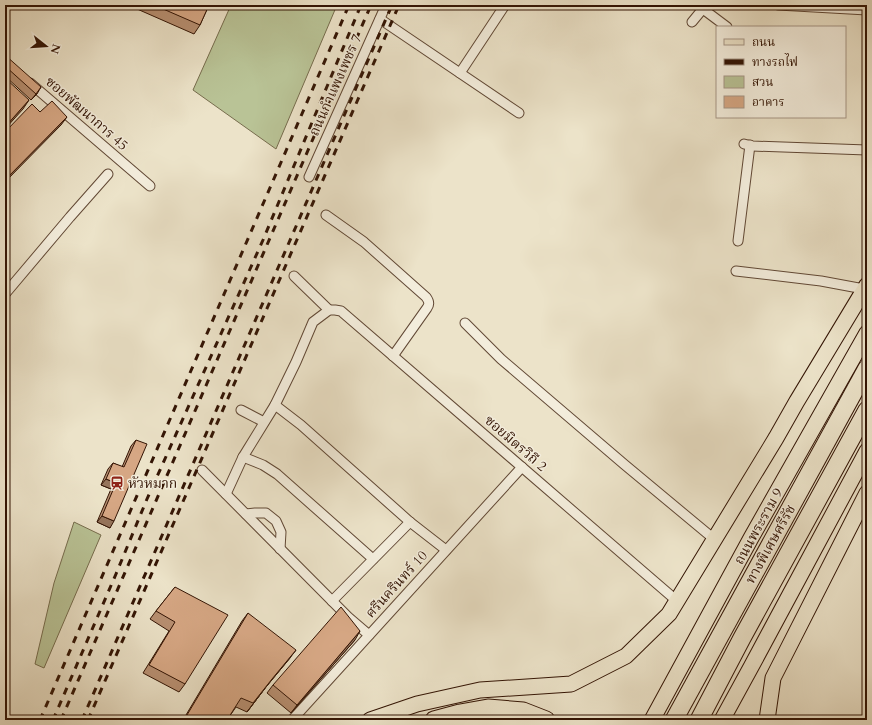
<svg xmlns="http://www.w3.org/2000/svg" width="872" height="725" viewBox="0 0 872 725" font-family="Cardo,'Noto Serif Thai',serif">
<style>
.green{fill:#b9c396;stroke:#766c4d}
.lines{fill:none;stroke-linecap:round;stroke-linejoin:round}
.street-casing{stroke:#614835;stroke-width:11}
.primary-casing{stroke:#331404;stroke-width:17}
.highway-casing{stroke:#331404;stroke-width:19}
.street{stroke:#f3eddc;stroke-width:9}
.primary{stroke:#ece3c9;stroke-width:15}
.highway{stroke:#ece3c9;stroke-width:17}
.rail{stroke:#331404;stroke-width:3;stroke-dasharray:7 7;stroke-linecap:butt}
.wall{fill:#b89072;stroke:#331404}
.shaded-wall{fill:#96755c;stroke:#331404}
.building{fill:#d6a784;stroke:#331404}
.labels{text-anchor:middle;stroke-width:3;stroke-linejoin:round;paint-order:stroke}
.street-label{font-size:14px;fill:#331404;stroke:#f3eddc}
.poi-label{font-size:14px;fill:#331404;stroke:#f3eddc;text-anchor:start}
</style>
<rect width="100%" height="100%" fill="#ece3c9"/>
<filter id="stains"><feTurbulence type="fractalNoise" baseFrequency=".005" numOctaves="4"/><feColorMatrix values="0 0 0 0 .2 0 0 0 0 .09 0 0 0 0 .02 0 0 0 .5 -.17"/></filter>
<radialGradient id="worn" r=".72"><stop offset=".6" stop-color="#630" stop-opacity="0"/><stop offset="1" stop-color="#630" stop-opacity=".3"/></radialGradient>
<g class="green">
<polygon points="231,5 337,5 276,149 193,90"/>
<polygon points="74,522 101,535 44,668 35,664 54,583"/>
</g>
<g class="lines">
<g class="street-casing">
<g id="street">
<polyline points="778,5 867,10"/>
<polyline points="703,9 727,27"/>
<polyline points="380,19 519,113"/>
<polyline points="692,22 706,5"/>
<polyline points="460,73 505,5"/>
<polyline points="30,83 150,186"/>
<polyline points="744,144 752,146 867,150"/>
<polyline points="309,177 386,5"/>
<path d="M326 215 364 242 426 297C429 301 430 304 427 308L393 356"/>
<polyline points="738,241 750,145"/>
<polyline points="736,271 821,281 864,289"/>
<polyline points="294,276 329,310"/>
<polyline points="5,294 70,217 108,174"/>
<polyline points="465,323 501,359 625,465 714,539"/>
<polyline points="275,405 301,425 410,522 446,550"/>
<polyline points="241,410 264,422"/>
<polyline points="243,457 263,465 277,474 373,559"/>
<polyline points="202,470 348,617 369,635"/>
<polyline points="226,494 243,457 275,405 296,362 313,322 329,310 335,310 341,311 677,601"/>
<polyline points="246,514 255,513 266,513 276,521 281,532 280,549"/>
<polyline points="332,601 410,522"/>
<polyline points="292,720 522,467"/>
</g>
</g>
<g class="primary-casing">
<g id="primary">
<polyline points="370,720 417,704 480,690 571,684 626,656 669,614 776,438 797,401 867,285"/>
<polyline points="652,720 751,538 867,333"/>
<polyline points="722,720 751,667 867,451"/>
<polyline points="767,720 773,678 867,493"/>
</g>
</g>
<g class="highway-casing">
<g id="highway">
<polyline points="434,720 460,713 488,708 523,711 546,720"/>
<polyline points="674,720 867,368"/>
<polyline points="699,720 742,638 867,410"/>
</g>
</g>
<use href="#street" class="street"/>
<use href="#primary" class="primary"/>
<use href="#highway" class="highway"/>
<g class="rail">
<polyline points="40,720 349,5"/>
<polyline points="53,720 116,574 147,499 263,240 361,5"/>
<polyline points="61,720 371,5"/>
<polyline points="82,720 392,5"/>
<polyline points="88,720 399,5"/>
</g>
</g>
<g class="wall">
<polygon points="128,5 209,5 200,25 194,34"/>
<polygon points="5,55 37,94 31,100 5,76"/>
<polygon points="136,440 110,528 97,522 111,489 101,485 108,469 113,463 122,467 131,446"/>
<polygon points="175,587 185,684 179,692 143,673 169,631 150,619 156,611"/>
<polygon points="248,613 290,658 266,687 247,712 236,707 227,720 183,720 242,621"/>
<polygon points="355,640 291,713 267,693 273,685"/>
</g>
<g class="shaded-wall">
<polygon points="41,87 37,94 31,100 36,94"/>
<polygon points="29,100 23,109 5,129 5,127"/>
<polygon points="67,117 61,125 5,182 5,180"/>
<polygon points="106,479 116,483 111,489 101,485"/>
<polygon points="102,516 114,521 110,528 97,522"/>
<polygon points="360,631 355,640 291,713 297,705"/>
<polygon points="296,650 290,658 266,687 247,712 272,679"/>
</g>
<g class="building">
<polygon points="154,5 209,5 200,25"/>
<polygon points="5,55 41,87 36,94 5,66"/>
<polygon points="5,78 29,100 5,127"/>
<polygon points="52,101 67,117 5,180 5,132 32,104 40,112"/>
<polygon points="136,440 147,444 114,521 102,516 116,483 106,479 113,463 124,467"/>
<polygon points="175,587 228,615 185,684 149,665 175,622 156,611"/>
<polygon points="341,607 360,631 297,705 273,685"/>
<polygon points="248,613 296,650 272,679 253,703 241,698 227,720 184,720"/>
</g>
<defs>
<g id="station-bare" transform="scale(1.08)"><path d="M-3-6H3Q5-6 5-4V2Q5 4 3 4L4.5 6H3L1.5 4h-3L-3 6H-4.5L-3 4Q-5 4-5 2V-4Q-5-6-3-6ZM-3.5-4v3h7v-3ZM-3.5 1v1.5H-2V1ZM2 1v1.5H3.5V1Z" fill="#8f2418" stroke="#f3eddc" stroke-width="2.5" paint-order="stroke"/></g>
</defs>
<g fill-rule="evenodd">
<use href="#station-bare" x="117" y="483"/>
</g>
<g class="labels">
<g class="street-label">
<text transform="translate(335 85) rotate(-66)" y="5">ถนนกำแพงเพชร 7</text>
<text transform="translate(87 113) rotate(41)" y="5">ซอยพัฒนาการ 45</text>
<text transform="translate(516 443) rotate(41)" y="5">ซอยมิตรวิถี 2</text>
<text transform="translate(758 526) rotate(-61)" y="5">ถนนพระราม 9</text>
<text transform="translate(770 544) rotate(-61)" y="5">ทางพิเศษศรีรัช</text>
<text transform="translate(396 584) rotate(-48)" y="5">ศรีนครินทร์ 10</text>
</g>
<g class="poi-label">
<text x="128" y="488">หัวหมาก</text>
</g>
</g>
<rect width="872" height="725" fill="none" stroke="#ece3c9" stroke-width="20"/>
<rect x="6" y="6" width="860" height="713" fill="none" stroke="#331404" stroke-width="2"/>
<rect x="10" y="10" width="852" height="705" fill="none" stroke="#331404"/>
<rect x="716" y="26" width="130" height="92" fill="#f3eddc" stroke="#a69686"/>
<rect x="724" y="39" width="20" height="6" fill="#ece3c9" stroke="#a69686"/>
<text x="752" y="46" font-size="12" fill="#331404">ถนน</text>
<rect x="724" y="59" width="20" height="6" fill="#331404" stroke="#a69686"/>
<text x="752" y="66" font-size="12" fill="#331404">ทางรถไฟ</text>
<rect x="724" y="76" width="20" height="12" fill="#b9c396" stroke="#a69686"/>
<text x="752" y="86" font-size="12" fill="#331404">สวน</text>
<rect x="724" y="96" width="20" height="12" fill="#d6a784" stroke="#a69686"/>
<text x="752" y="106" font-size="12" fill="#331404">อาคาร</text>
<g transform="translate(46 46) rotate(107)" stroke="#f3eddc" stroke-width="3" paint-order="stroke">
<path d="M0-3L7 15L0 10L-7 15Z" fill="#331404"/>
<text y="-6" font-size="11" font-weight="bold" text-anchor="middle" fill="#331404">N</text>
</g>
<rect width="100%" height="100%" filter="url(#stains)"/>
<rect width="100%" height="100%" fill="url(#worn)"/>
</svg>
